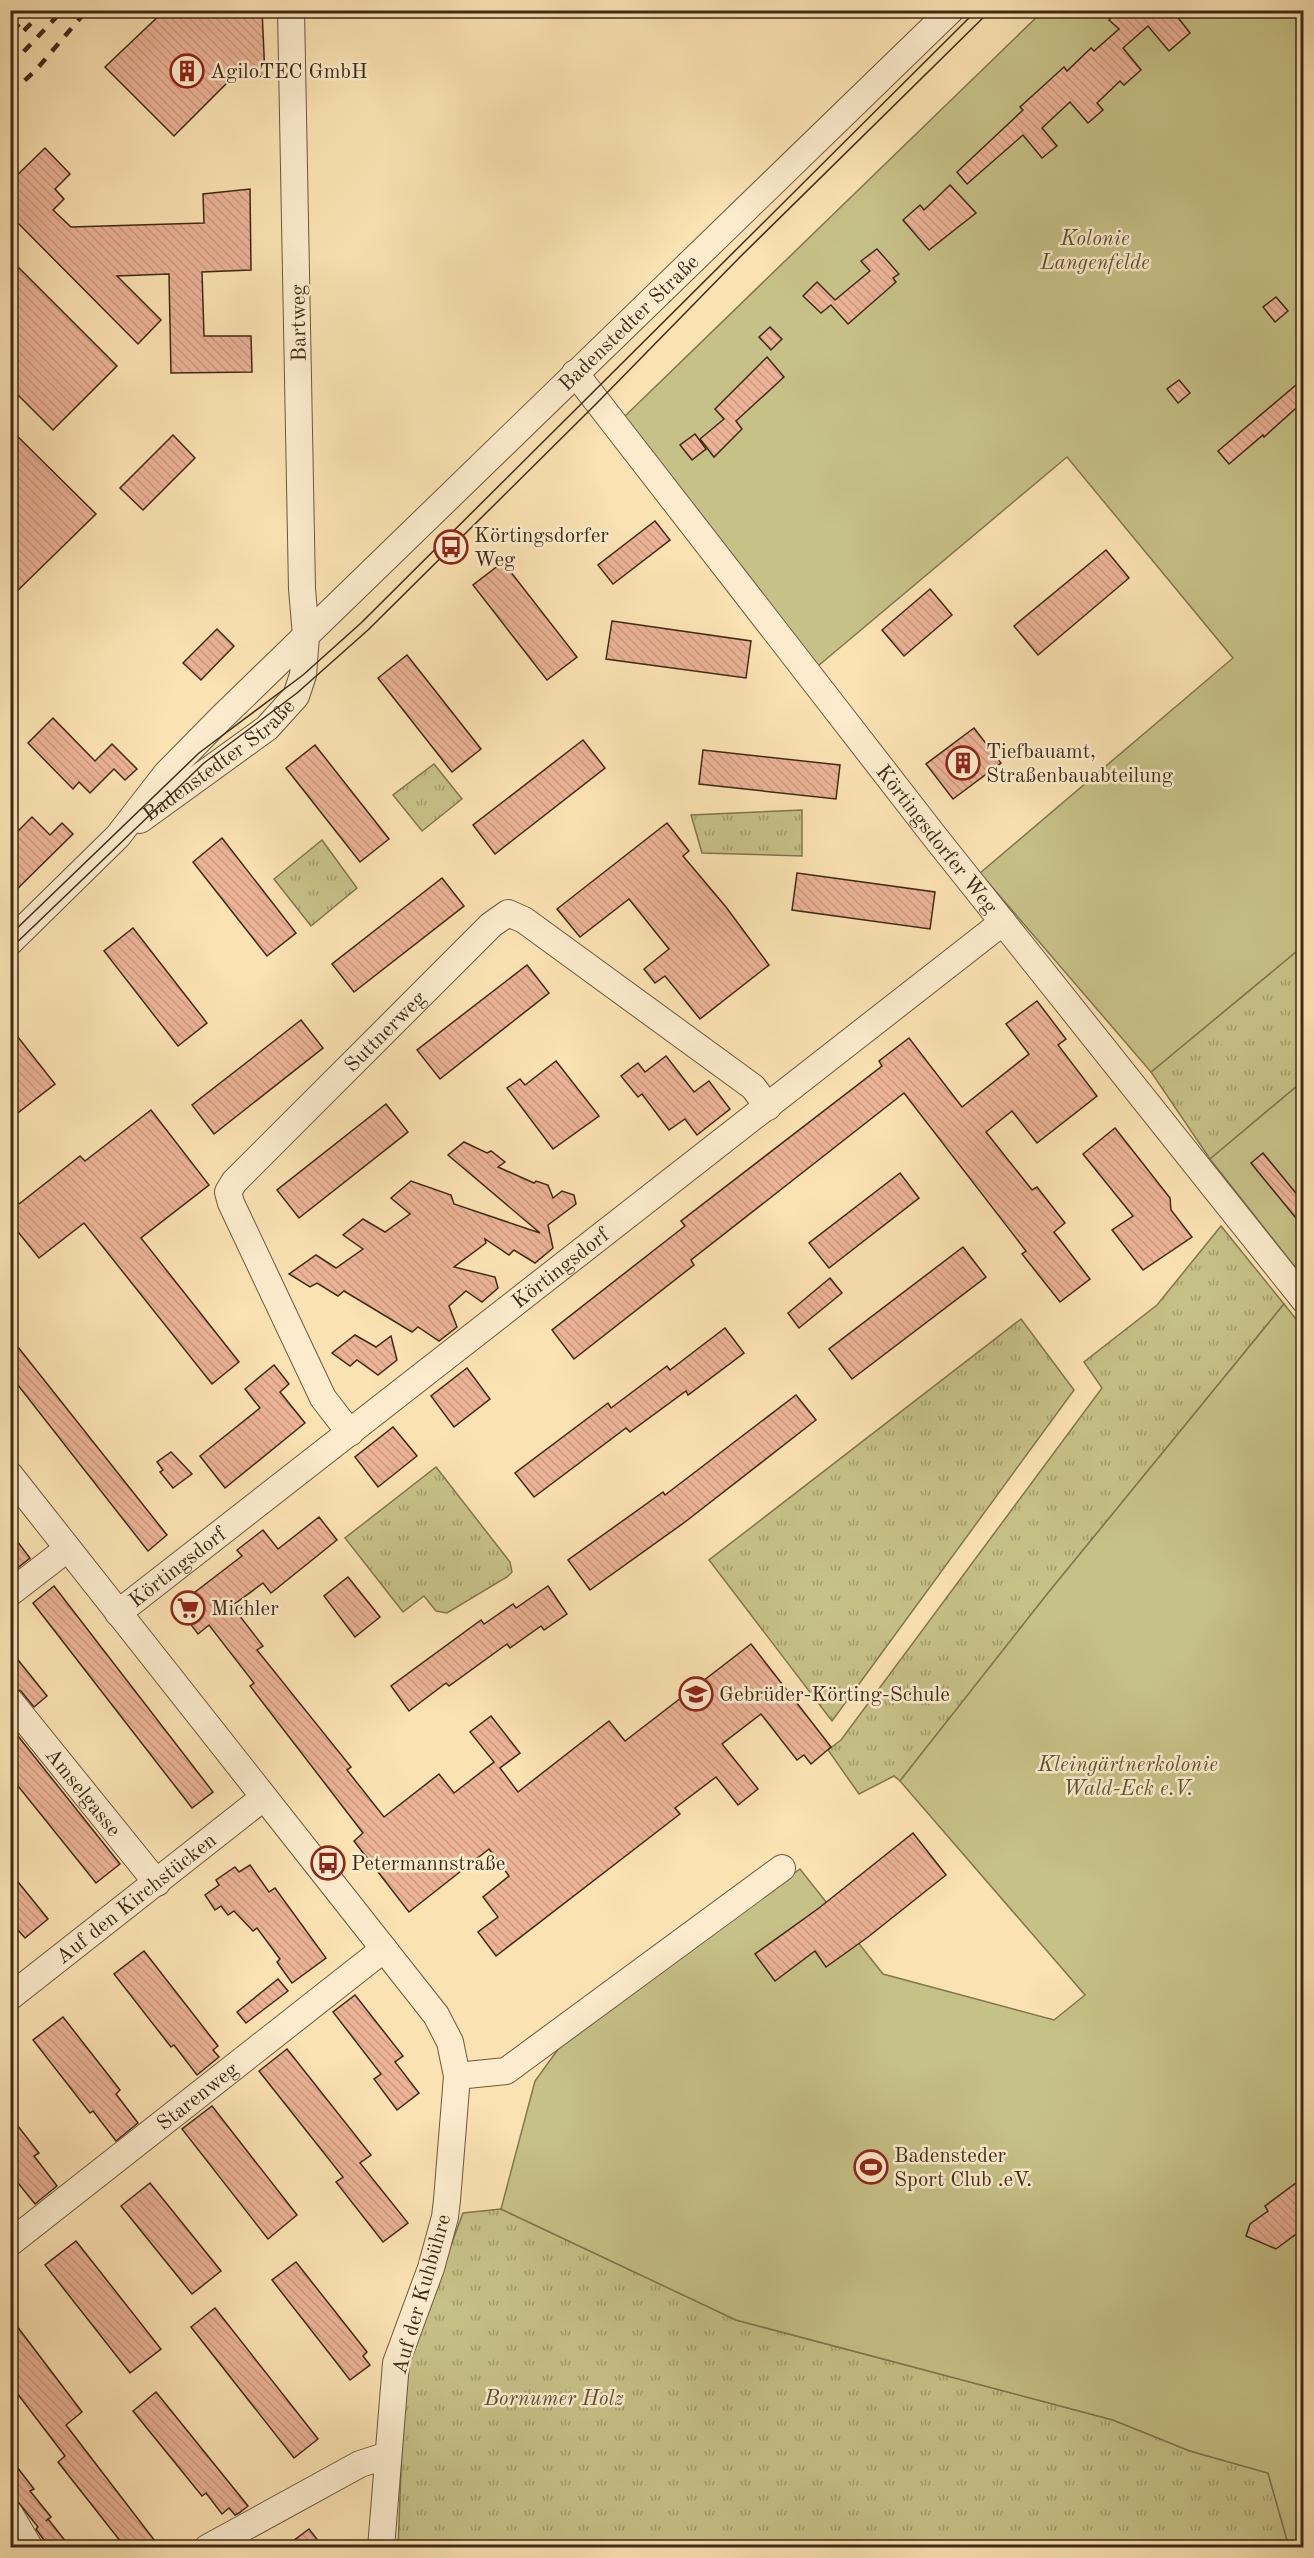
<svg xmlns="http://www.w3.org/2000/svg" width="1314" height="2558" viewBox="0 0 1314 2558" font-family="'Old Standard TT',serif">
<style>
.park{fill:url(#park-tufts);stroke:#82764f;stroke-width:1.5}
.garden{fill:#c6c187;stroke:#82764f;stroke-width:1.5}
.building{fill:url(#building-back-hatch);stroke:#3e2a17;stroke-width:1.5}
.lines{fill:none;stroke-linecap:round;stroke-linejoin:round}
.minor-casing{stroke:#6d583e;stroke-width:28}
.minor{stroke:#fceccd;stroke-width:26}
.tram{stroke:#3e2a17;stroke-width:1.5}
.rail{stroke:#3e2a17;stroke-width:4.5;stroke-dasharray:10 10;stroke-linecap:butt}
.labels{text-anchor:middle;stroke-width:5;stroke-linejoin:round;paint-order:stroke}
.poi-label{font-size:21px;fill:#3e2a17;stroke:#fceccd;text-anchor:start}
.park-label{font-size:21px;font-style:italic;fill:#605033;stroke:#fceccd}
.street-label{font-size:21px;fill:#3e2a17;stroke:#fceccd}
</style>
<defs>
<pattern id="park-tufts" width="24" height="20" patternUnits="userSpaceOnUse" patternTransform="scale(1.5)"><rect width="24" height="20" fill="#c6c187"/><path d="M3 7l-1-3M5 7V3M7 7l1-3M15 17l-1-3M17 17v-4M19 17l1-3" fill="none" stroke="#a29d6d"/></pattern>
<pattern id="building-back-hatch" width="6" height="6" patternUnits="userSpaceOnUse" patternTransform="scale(1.5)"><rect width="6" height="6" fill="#ecb397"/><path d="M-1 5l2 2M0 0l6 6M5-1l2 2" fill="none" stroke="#cb9a81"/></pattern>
</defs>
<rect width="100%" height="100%" fill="#fbe2b2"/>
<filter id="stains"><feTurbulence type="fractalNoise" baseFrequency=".00333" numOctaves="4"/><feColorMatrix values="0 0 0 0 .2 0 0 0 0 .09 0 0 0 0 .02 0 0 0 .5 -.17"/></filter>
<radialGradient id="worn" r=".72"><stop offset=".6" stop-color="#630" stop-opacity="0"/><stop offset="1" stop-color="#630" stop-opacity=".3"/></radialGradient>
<g class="park">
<polygon points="434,764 462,799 422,831 393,795"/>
<polygon points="802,810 802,856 702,853 691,815"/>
<polygon points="322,840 357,888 311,926 274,879"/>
<polygon points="1303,946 1303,1081 1210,1159 1151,1072"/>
<polygon points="1221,1226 1284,1304 1048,1593 900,1781 894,1776 859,1794 828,1750 841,1740 1102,1388 1084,1362 1157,1305"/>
<polygon points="1021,1319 1074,1390 832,1721 709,1560"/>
<polygon points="436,1467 510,1562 512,1572 507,1577 447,1613 436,1611 424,1596 403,1612 345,1538"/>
<polygon points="501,2209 736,2320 1113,2420 1190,2451 1268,2473 1289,2547 398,2548 405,2368 463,2213"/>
</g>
<g class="garden">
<polygon points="1043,11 1303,11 1303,946 1151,1072 980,873 1233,658 1067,457 818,666 623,418"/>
<polygon points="1303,1081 1303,1277 1210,1159"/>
<polygon points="1284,1304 1304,1329 1303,2547 1289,2547 1268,2473 1190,2451 1113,2420 736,2320 501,2209 535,2081 564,2041 800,1869 883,1974 1054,2020 1085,1995 900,1781 1048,1593"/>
</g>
<g class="building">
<polygon points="165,10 262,10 265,76 232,78 174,136 105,67"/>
<polygon points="1118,10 1172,10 1190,33 1169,51 1148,26 1123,48 1141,70 1124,85 1120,81 1097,103 1103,110 1088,123 1070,102 1042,128 1057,146 1042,158 1023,135 967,184 957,172 1023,110 1020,107 1064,67 1067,71 1091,48 1094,51 1119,29 1109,20"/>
<polygon points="45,148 70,174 55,189 64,199 53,210 71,227 204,223 203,194 250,189 251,270 202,272 204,336 251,336 252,372 171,373 169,274 117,276 161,320 138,344 10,215 10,182"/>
<polygon points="950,185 976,213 929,250 903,220 920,205 924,210"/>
<polygon points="877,249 899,274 893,278 896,282 848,324 831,305 821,313 803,296 817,282 835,300 870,271 861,261"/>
<polygon points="10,259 117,366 53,430 10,387"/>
<polygon points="1276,297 1288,311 1275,322 1263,307"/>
<polygon points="770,327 782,339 771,350 759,337"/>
<polygon points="767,357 784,377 736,421 742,429 714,457 700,439 724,419 715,409"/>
<polygon points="1179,380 1190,393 1178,403 1167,389"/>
<polygon points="1296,385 1304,394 1304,401 1264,437 1263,435 1229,464 1218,451"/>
<polygon points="10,429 96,514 10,598"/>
<polygon points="695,434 706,449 692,460 680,445"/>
<polygon points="173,435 195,458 143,510 120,488"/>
<polygon points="655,521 670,540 613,584 598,565"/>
<polygon points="1106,550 1129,578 1038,655 1014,626"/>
<polygon points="503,562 577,657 547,680 473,585"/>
<polygon points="930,589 952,615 904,656 882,630"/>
<polygon points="612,621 751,641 746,678 606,659"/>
<polygon points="217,629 234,646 201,680 183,663"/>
<polygon points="407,655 481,749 452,772 378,678"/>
<polygon points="53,718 95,761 112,744 137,769 125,780 114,769 90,793 79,782 73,789 28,743"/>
<polygon points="974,728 1001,763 953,799 926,764"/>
<polygon points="583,740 605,768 495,854 473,825"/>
<polygon points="315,745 389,839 360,862 286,768"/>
<polygon points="703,750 840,765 836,799 699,784"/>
<polygon points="32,817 50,835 62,823 73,834 10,896 10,839"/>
<polygon points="667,823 689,851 683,856 726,907 769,965 700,1019 665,976 655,983 644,969 669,949 629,899 580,937 557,909"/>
<polygon points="222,838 296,933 267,956 193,862"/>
<polygon points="797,873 935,892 930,929 792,910"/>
<polygon points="442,878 464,906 354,992 332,964"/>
<polygon points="133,928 207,1023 178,1046 104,951"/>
<polygon points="527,965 549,993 440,1079 417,1050"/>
<polygon points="1037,1001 1066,1039 1058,1045 1097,1096 1037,1143 1012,1111 986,1132 1032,1190 1037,1187 1065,1223 1054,1232 1090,1279 1060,1302 1022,1254 1026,1251 904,1093 691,1260 694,1265 574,1359 552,1330 685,1226 681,1221 882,1066 879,1061 909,1038 962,1107 1029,1054 1006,1024"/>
<polygon points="301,1020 323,1048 214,1134 192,1105"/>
<polygon points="10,1027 55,1084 10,1119"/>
<polygon points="666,1056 694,1092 709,1081 730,1109 697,1135 685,1119 669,1130 642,1094 638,1097 621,1076 638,1063 645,1072"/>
<polygon points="556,1061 599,1116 553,1149 507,1088 520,1079 525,1085"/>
<polygon points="386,1104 408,1132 299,1218 277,1190"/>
<polygon points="151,1110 209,1185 141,1238 239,1362 212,1384 84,1223 39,1258 10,1222 10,1193 19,1204 80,1156 85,1161"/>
<polygon points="1115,1128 1170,1198 1171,1210 1192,1237 1143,1270 1112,1230 1133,1216 1083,1154"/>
<polygon points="464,1142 487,1153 491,1151 505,1162 498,1167 534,1183 536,1181 548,1185 553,1198 562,1191 574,1195 576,1204 548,1225 553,1248 535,1263 514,1250 509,1255 485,1239 486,1243 454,1267 495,1277 498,1288 482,1302 466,1291 449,1306 457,1327 439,1341 418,1327 412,1332 344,1291 338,1296 317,1283 310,1287 289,1274 316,1255 336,1268 363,1249 343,1235 363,1219 385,1232 410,1214 391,1198 411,1181 451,1195 454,1204 540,1233 448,1155"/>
<polygon points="1263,1153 1304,1203 1304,1228 1251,1163"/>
<polygon points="900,1173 919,1198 829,1268 809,1243"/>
<polygon points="963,1247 986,1277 852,1379 829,1349"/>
<polygon points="830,1278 842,1293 799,1328 788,1313"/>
<polygon points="725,1328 744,1353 688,1395 686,1391 630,1432 626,1428 534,1497 515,1473 608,1403 611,1408 667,1366 670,1370"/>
<polygon points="355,1335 376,1347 391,1336 397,1360 378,1375 357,1360 350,1366 332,1353"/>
<polygon points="10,1337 167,1535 148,1551 10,1375"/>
<polygon points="274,1365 289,1384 280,1392 305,1423 225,1488 200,1456 260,1408 245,1389"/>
<polygon points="467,1368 490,1399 454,1427 431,1396"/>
<polygon points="796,1395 816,1420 685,1522 590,1590 568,1560 663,1492 665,1495"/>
<polygon points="393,1427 417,1456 378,1487 355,1457"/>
<polygon points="171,1452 192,1474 173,1488 160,1472 163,1470 157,1462"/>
<polygon points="319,1517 337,1540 271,1593 263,1583 232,1606 263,1646 257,1650 351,1767 347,1770 384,1817 439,1774 454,1793 494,1762 470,1732 491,1716 520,1753 500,1768 518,1792 609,1721 625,1741 751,1644 831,1747 811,1764 804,1755 797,1760 761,1714 722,1744 758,1789 738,1805 716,1777 675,1808 680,1814 496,1956 478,1932 498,1917 483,1897 509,1876 489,1849 409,1912 354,1841 363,1833 250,1686 254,1683 209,1625 198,1634 177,1606 242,1556 237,1550 263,1530 278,1549"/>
<polygon points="10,1532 30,1558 10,1574"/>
<polygon points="348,1577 380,1617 355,1637 324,1596"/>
<polygon points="54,1586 213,1792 192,1808 33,1603"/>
<polygon points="548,1586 567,1614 544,1630 541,1626 510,1648 507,1644 449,1686 446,1683 409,1711 391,1686 481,1620 484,1624 513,1604 516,1608"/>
<polygon points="10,1650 47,1696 34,1707 21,1691 10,1686"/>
<polygon points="10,1726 120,1864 96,1883 10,1776"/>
<polygon points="913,1833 946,1875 868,1937 826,1967 815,1951 775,1981 755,1954 819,1908"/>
<polygon points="250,1865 269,1892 275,1888 326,1958 292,1983 277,1962 280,1959 257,1928 253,1931 234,1911 228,1915 221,1906 215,1910 205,1895 219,1885 216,1880 235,1867 239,1872"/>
<polygon points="10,1872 48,1919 25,1938 10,1921"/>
<polygon points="144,1951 218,2046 213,2050 219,2057 197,2075 174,2045 171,2047 114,1974"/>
<polygon points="278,1979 288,1991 246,2023 237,2012"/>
<polygon points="355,1995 403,2056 395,2062 419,2093 397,2110 374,2079 381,2074 333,2012"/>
<polygon points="63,2017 120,2090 116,2094 138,2123 116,2141 93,2111 90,2113 33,2040"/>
<polygon points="287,2049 371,2155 360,2163 408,2223 383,2242 336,2182 343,2177 259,2071"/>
<polygon points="212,2106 297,2215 268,2239 182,2129"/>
<polygon points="10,2116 39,2153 34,2156 57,2186 35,2204 10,2173"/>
<polygon points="1304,2177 1304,2228 1276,2249 1246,2236 1250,2224 1268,2211 1265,2206"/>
<polygon points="150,2183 221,2271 192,2294 121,2206"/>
<polygon points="76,2241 161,2349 130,2373 45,2265"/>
<polygon points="296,2262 367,2352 363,2356 370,2365 350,2380 272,2280"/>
<polygon points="215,2308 318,2439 294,2458 191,2327"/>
<polygon points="10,2317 82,2412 66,2425 155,2541 146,2547 125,2547 58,2462 65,2456 10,2384"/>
<polygon points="156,2392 248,2506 239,2513 235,2515 229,2508 222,2514 206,2493 202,2496 133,2411"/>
<polygon points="10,2458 34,2489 30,2491 51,2517 46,2521 48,2519 70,2547 49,2547 36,2529 38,2527 10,2492"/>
<polygon points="309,2529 323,2547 285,2547"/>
</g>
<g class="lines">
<g class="minor-casing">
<g id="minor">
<path id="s1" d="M575 373 935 837 1304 1300"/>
<path id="s2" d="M140 820 267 728 296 696 303 675 306 636 302 589 291 10"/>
<path id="s3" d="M10 942 118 836 166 774 221 718 951 10"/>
<path id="s4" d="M350 1433 323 1398 231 1203 228 1192 234 1182 491 925 508 913 524 920 753 1087 768 1107"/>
<polyline points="10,1475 436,2015 450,2042 457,2076 447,2200 445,2217 431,2268 396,2363 381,2548"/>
<polyline points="10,1593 67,1549"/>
<path id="s5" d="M118 1613 1003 922"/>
<path id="s6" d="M10 1701 157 1883"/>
<path id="s7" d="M10 1997 263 1798"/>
<polyline points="457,2076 506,2071 782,1868"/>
<path id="s8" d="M10 2243 384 1949"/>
<polyline points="10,2514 30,2548"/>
<polyline points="207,2548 360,2464 388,2455"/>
</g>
</g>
<use href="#minor" class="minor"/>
<g class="tram">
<polyline points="10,935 199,753 303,675 361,623 977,10"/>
<polyline points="10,949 204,763 297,693 368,630 597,403 741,256 991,10"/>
</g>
<g class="rail">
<polyline points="13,32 29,10"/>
<polyline points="10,45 44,10"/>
<polyline points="10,66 63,10"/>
<polyline points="10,94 36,70 87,10"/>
</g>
</g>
<defs>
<g id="building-ring" transform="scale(1.725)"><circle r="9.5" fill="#fceccd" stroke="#8f2418" stroke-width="1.5"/><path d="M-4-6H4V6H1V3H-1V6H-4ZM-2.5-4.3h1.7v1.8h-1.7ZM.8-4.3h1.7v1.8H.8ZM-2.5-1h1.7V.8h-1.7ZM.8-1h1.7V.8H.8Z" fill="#8f2418"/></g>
<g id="bus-ring" transform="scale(1.725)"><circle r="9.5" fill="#fceccd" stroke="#8f2418" stroke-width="1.5"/><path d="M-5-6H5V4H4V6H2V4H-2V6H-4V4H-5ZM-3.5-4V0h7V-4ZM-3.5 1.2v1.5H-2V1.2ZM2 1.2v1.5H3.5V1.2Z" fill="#8f2418"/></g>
<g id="supermarket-ring" transform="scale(1.725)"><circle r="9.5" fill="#fceccd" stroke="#8f2418" stroke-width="1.5"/><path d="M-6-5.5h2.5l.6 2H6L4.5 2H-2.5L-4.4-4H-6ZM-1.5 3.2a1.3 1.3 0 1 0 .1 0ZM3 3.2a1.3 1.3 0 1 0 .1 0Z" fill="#8f2418"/></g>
<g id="school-ring" transform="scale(1.725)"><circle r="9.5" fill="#fceccd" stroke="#8f2418" stroke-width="1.5"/><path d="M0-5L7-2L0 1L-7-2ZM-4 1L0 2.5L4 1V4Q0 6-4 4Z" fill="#8f2418"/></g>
<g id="stadium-ring" transform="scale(1.725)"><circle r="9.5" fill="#fceccd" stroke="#8f2418" stroke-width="1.5"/><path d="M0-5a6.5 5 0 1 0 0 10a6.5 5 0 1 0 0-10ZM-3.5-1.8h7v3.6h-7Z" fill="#8f2418"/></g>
</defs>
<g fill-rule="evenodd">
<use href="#building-ring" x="187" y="71"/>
<use href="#bus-ring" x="451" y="547"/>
<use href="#building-ring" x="963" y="763"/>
<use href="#supermarket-ring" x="188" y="1608"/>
<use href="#school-ring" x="696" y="1694"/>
<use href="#bus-ring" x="328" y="1863"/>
<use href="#stadium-ring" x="871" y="2167"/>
</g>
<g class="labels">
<g class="poi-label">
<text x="210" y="78">AgiloTEC GmbH</text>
<text x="474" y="542">Körtingsdorfer<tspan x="474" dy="24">Weg</tspan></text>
<text x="986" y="758">Tiefbauamt,<tspan x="986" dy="24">Straßenbauabteilung</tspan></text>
<text x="211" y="1615">Michler</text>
<text x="719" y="1701">Gebrüder-Körting-Schule</text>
<text x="351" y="1870">Petermannstraße</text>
<text x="894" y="2162">Badensteder<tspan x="894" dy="24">Sport Club .eV.</tspan></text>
</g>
<g class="park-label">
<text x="1095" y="245">Kolonie<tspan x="1095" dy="24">Langenfelde</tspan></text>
<text x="1128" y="1771">Kleingärtnerkolonie<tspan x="1128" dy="24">Wald-Eck e.V.</tspan></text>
<text x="554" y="2405">Bornumer Holz</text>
</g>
<g class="street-label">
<text transform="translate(298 323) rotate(-91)" y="7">Bartweg</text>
<text dy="7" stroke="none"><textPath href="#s3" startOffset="876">Badenstedter Straße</textPath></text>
<text dy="7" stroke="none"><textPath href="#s2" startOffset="99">Badenstedter Straße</textPath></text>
<text dy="7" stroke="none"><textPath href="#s1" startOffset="590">Körtingsdorfer Weg</textPath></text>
<text dy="7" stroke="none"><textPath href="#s4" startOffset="496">Suttnerweg</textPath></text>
<text dy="7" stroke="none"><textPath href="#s5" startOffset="561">Körtingsdorf</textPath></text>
<text dy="7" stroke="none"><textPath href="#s5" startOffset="75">Körtingsdorf</textPath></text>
<text dy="7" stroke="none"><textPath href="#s6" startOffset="117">Amselgasse</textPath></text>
<text dy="7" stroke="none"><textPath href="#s7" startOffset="160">Auf den Kirchstücken</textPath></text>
<text dy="7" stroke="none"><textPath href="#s8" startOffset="238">Starenweg</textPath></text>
<text transform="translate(421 2294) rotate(-74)" y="7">Auf der Kuhbühre</text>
</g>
</g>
<rect width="1314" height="2558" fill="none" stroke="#fbe2b2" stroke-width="36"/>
<rect x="12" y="12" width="1290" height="2534" fill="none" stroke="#3e2a17" stroke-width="3"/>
<rect x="18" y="18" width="1278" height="2522" fill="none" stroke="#3e2a17" stroke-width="1.5"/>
<rect width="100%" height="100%" filter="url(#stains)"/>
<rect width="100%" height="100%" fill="url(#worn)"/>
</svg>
